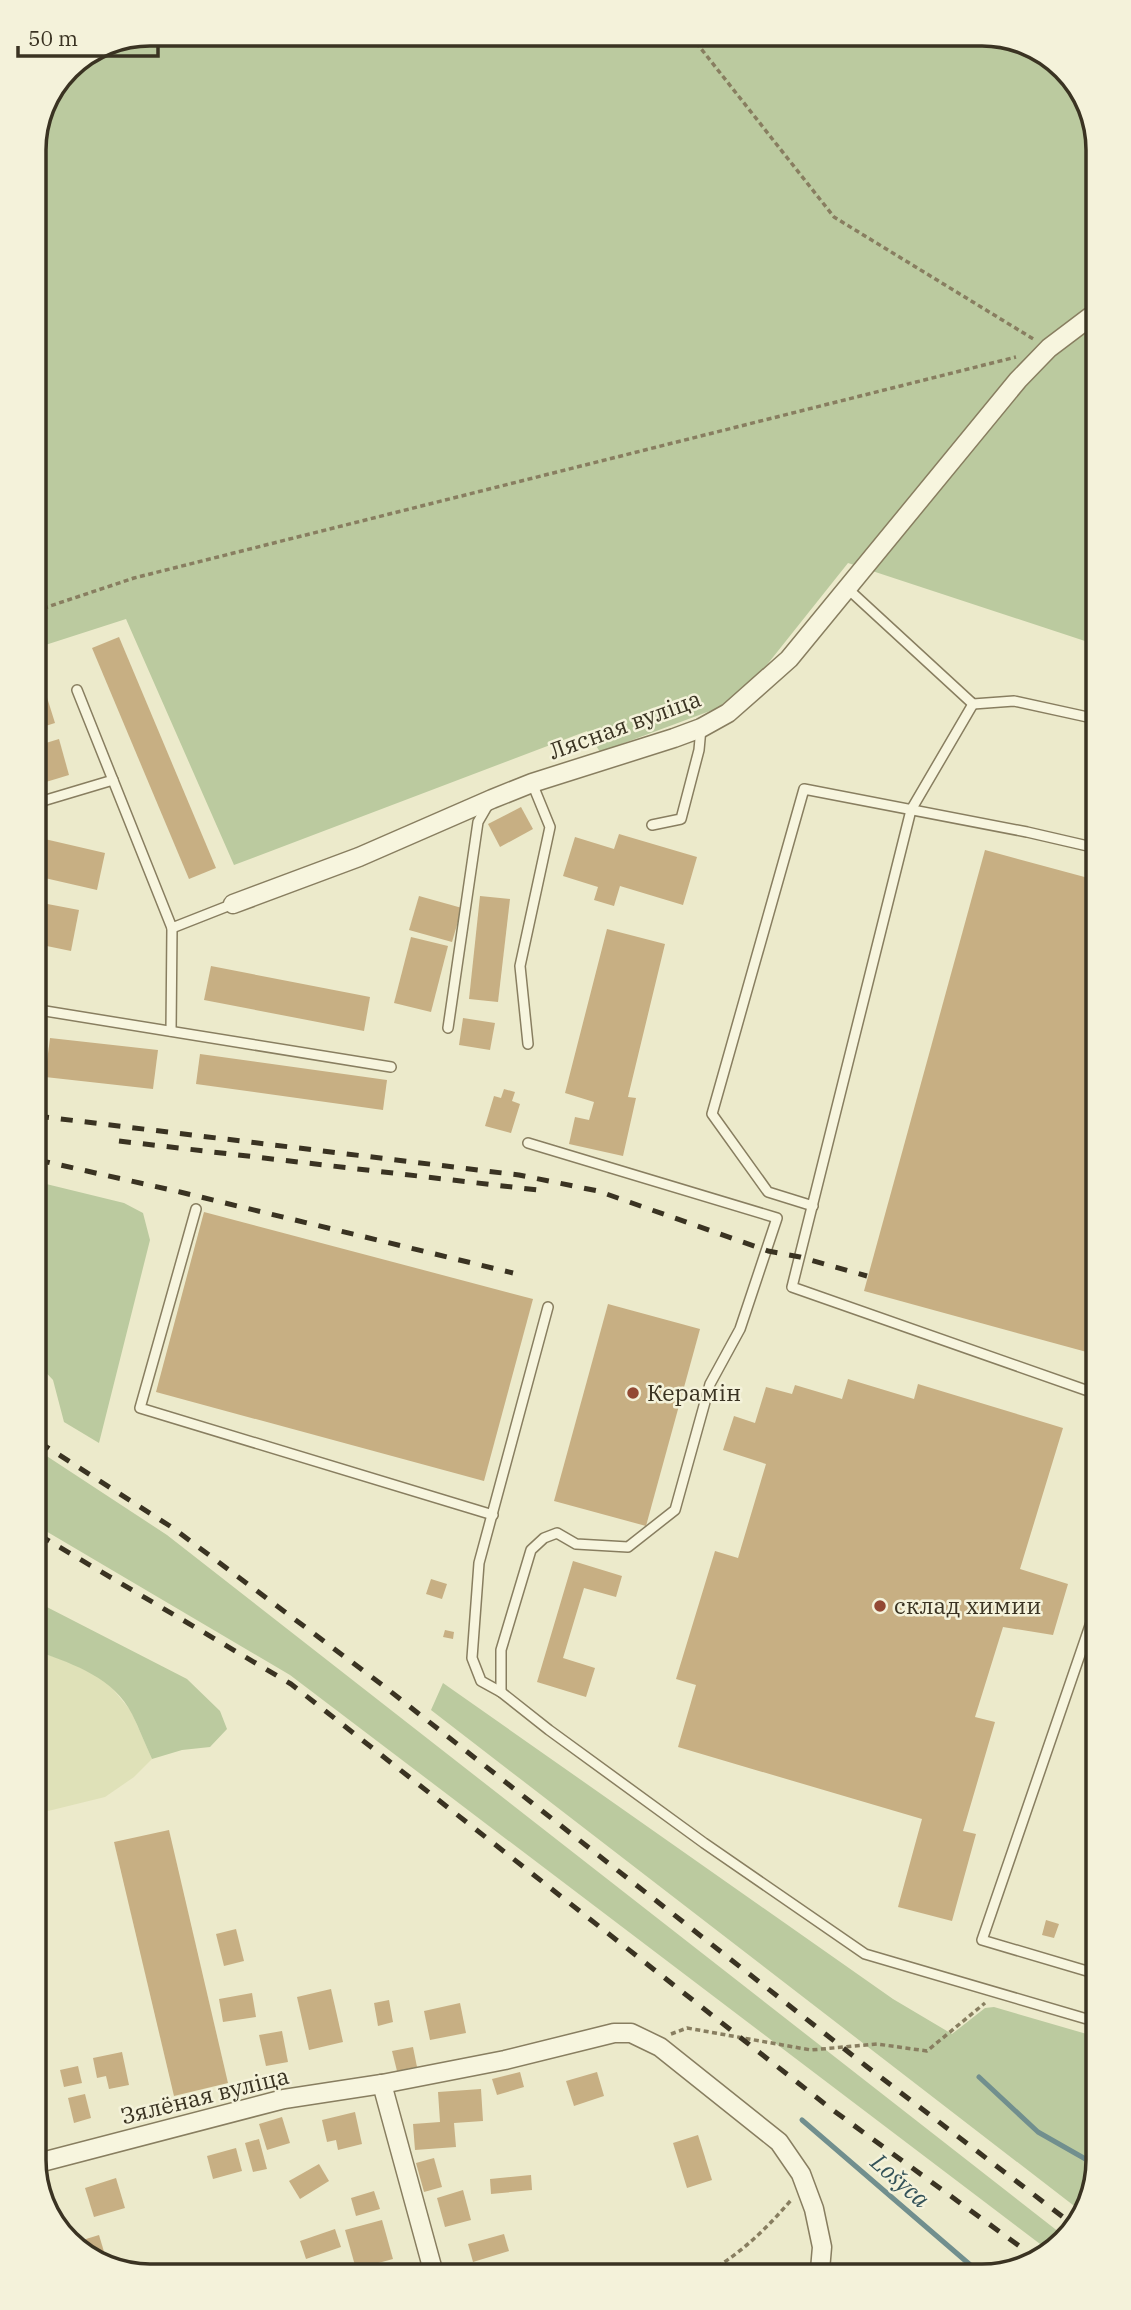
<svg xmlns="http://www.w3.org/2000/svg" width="1131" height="2310" viewBox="0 0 1131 2310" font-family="'IBM Plex Serif',serif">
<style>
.farmland{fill:#dfe1b8}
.green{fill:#bbca9f}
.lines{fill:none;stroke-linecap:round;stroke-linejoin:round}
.stream{stroke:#718f8e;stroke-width:5}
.building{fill:#c7af83}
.service-casing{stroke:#887e60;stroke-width:12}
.minor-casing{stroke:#887e60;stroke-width:21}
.path{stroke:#887e60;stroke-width:3.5;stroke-dasharray:5 3.5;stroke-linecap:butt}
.service{stroke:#f7f5de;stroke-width:9}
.minor{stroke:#f7f5de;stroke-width:18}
.rail{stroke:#3a3322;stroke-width:5;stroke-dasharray:12 12;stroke-linecap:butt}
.poi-dot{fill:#934934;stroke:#f4f2da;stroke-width:2.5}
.labels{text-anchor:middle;stroke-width:5;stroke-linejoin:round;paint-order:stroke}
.street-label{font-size:23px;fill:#3a3322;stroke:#f4f2da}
.poi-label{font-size:23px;fill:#3a3322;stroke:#f4f2da;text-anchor:start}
.water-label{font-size:24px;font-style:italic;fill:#335258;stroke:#f4f2da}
.rim{fill:none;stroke:#3a3322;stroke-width:3.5}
</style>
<rect width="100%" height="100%" fill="#eceacb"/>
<polygon class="farmland" points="40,1652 74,1664 106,1681 131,1711 152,1759 134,1777 105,1797 40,1813"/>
<g class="green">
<polygon points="989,34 1052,57 1089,105 1091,643 848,563 758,676 718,708 600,752 587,731 234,865 126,619 36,648 33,142 68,67 105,42"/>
<polygon points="38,1182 124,1203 143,1213 150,1240 99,1443 64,1422 53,1380 39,1365"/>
<polygon points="39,1451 167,1535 1064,2236 1048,2250 290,1675 39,1527"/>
<path d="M39 1603 187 1679 220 1711 227 1729 210 1747 182 1750 152 1759C145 1744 139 1728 132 1714 114 1678 75 1665 40 1652Z"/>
<polygon points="443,1683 893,1999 952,2034 985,2008 994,2007 1097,2037 1098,2161 1082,2212 431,1710"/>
</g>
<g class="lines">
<g class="stream">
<polyline points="979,2077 1038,2132 1096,2165"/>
<polyline points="802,2120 975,2269"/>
</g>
</g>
<g class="building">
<polygon points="119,637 216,868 189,879 92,648"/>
<polygon points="36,662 55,723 36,729"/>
<polygon points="59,739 69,775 36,785 36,746"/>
<polygon points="521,807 533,829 500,847 488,824"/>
<polygon points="619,834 697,857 683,905 620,886 614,906 594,900 598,887 563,876 575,837 614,849"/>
<polygon points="36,837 105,853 97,890 36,876"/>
<polygon points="985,850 1092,879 1094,1354 864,1291"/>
<polygon points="419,896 462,908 452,942 409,930"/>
<polygon points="480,896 510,899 498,1002 469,999"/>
<polygon points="37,902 79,910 71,951 37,944"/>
<polygon points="607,929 665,944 628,1097 636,1098 623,1156 569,1144 575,1117 589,1120 594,1102 565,1093"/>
<polygon points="411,937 448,946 431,1012 394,1003"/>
<polygon points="211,966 370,997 364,1031 204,1000"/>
<polygon points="463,1018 495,1023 490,1050 459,1045"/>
<polygon points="50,1038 158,1050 153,1089 45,1077"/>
<polygon points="200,1054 387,1080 383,1110 196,1084"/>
<polygon points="504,1089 515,1092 512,1101 520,1104 511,1133 485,1126 494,1096 501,1098"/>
<polygon points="204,1212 533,1299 484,1481 156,1392"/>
<polygon points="608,1304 700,1329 646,1526 554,1501"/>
<polygon points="848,1379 914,1399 918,1384 1063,1428 1020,1569 1068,1584 1053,1635 1003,1627 975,1717 995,1722 963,1831 976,1834 952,1921 898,1907 922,1819 678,1747 696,1685 676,1679 715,1551 738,1558 766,1464 723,1450 734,1416 755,1423 766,1387 792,1394 795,1385 842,1399"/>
<polygon points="573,1561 622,1576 616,1597 584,1588 563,1658 595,1668 586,1697 537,1682"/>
<polygon points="431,1579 447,1584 442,1599 426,1594"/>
<polygon points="445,1630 454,1632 453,1639 443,1637"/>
<polygon points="169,1830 228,2083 174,2096 114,1842"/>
<polygon points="1096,1890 1097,1890 1097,1929 1085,1925"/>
<polygon points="1046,1920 1059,1924 1054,1938 1042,1935"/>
<polygon points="236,1929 244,1961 224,1966 216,1934"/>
<polygon points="331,1989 343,2042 309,2050 297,1997"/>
<polygon points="252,1993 256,2017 223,2022 219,1999"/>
<polygon points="389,2000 393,2022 378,2026 374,2003"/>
<polygon points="460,2003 466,2033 430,2040 424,2011"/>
<polygon points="282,2031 288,2062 266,2066 259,2035"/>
<polygon points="413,2047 417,2067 397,2071 392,2051"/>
<polygon points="122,2052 129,2085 109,2089 106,2076 97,2078 93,2058"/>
<polygon points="78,2066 82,2083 64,2087 60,2070"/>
<polygon points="520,2072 524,2087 497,2095 492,2079"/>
<polygon points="597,2072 604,2096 574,2106 566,2081"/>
<polygon points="481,2089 483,2121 454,2123 456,2147 415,2150 413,2124 440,2122 438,2092"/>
<polygon points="85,2094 91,2118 74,2123 68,2098"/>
<polygon points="355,2112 362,2144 338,2150 336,2140 327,2142 322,2120"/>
<polygon points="282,2117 290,2143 267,2150 259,2124"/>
<polygon points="698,2135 712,2180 687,2188 673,2143"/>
<polygon points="259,2139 267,2169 253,2172 245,2143"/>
<polygon points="236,2148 242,2171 213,2179 207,2156"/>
<polygon points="434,2158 442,2187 424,2192 416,2163"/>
<polygon points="319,2164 329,2181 300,2199 289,2181"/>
<polygon points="531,2175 532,2190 491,2194 490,2179"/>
<polygon points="116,2178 125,2208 94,2217 85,2188"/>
<polygon points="463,2190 471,2220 445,2227 437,2198"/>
<polygon points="374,2191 380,2209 356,2216 351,2198"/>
<polygon points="382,2220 393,2259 356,2269 345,2230"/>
<polygon points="335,2229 341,2247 306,2259 300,2241"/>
<polygon points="504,2234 509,2251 473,2262 468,2244"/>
<polygon points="99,2235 108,2265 85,2257 73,2243"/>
<polygon points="497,2266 499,2273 474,2273"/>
</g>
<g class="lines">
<g class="service-casing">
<g id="service">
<polyline points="848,589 973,704 1014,701 1092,718"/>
<polyline points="77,690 172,928 233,904"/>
<polyline points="973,704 911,810 792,1287 1094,1393"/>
<polyline points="36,803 113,780"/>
<polyline points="652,825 681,819 699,750 701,728"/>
<polyline points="39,1010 391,1067"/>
<polyline points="448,1028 478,822 489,803"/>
<polyline points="171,1031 172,928"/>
<polyline points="528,1044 520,966 550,827 532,783"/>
<polyline points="813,1206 768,1192 712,1114 804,789 1027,832 1092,847"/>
<polyline points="196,1209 140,1408 493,1515"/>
<polyline points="548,1307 479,1563 472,1658 481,1681 501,1692 549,1730 704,1843 865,1954 1097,2022"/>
<polyline points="1095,1611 982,1940 1097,1974"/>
<polyline points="501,1692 501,1650 531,1550 544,1538 557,1533 576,1544 628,1547 675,1510 710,1384 740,1329 777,1218 528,1143"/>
</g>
</g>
<g class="minor-casing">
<g id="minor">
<polyline points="233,904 359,857 492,799 532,783 674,738 701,728 728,713 789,659 1018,380 1049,348 1090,317"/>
<polyline points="382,2084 434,2274"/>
<polyline points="42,2162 284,2099 382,2084 505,2060 614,2033 631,2033 660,2047 779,2142 801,2174 814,2209 822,2247 820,2270"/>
</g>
</g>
<g class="path">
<polyline points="691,36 834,217 1035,340"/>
<polyline points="35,611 134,578 1016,357"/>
<polyline points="671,2034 687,2028 811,2050 877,2044 927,2051 985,2003"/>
<path d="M710 2271C743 2252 768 2227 792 2199"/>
</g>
<use href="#service" class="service"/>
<use href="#minor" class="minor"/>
<g class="rail">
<polyline points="37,1116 519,1175 598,1191 768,1251 800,1257 867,1276"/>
<polyline points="119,1141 546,1191"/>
<polyline points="38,1160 180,1192 513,1273"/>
<polyline points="39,1442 173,1528 381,1684 866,2066 1076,2227"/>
<polyline points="39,1535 291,1684 830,2108 1037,2259"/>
</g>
</g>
<g class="poi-dot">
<circle cx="633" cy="1393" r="7"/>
<circle cx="880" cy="1606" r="7"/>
</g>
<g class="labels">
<g class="street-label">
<text transform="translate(625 725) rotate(-20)" y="8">Лясная вуліца</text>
<text transform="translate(205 2096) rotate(-14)" y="8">Зялёная вуліца</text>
</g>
<g class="poi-label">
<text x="647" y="1401">Керамін</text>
<text x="894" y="1614">склад химии</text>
</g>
<g class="water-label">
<text transform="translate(900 2181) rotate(41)" y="8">Lošyca</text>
</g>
</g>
<path d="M0 0H1131V2310H0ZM150 46H982A104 104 0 0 1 1086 150V2160A104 104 0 0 1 982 2264H150A104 104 0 0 1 46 2160V150A104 104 0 0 1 150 46Z" fill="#f4f2da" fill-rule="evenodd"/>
<path class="rim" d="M150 46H982A104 104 0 0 1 1086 150V2160A104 104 0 0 1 982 2264H150A104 104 0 0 1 46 2160V150A104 104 0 0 1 150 46Z"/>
<path d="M18 46v10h140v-10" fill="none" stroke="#3a3322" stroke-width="3.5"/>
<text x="28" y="46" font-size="21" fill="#3a3322" stroke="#f4f2da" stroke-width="5" paint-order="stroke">50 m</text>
</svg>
